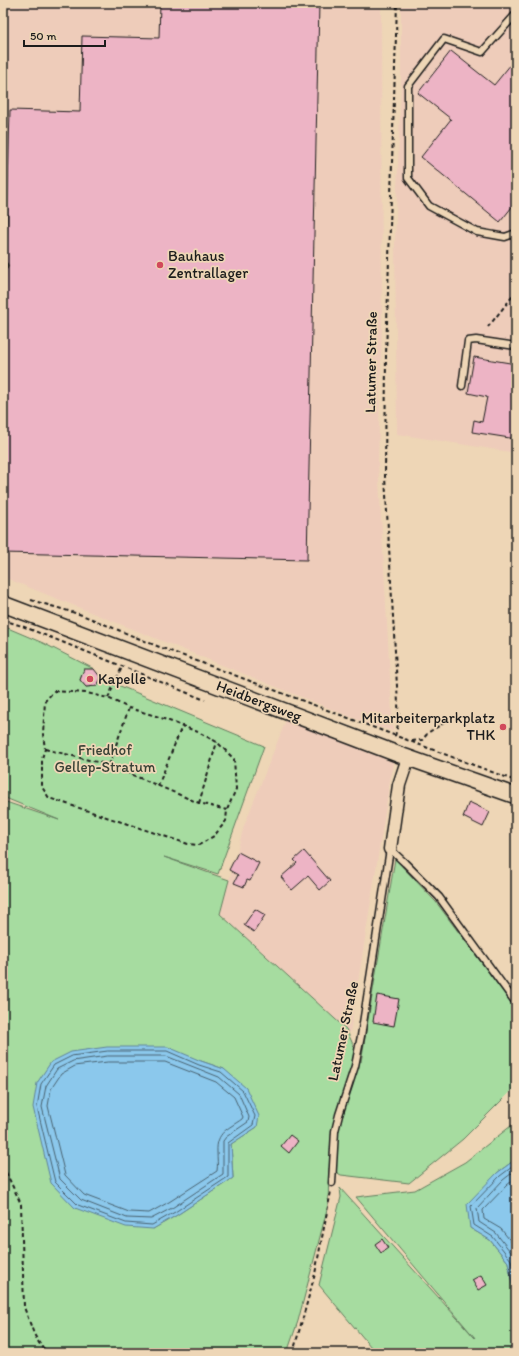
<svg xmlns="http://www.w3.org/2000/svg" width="519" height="1356" viewBox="0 0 519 1356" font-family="Itim,sans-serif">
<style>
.built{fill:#eeccba}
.green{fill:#a6dca0;stroke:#617c5e;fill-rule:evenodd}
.water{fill:#8bc8ec;stroke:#5f8399}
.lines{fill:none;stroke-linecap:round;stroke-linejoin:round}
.shore{stroke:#48616f;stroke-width:1}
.building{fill:#edb4c5;stroke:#1c1c1c}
.service-casing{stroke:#1c1c1c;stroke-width:9}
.minor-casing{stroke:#1c1c1c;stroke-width:15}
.tertiary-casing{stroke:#1c1c1c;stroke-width:18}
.path{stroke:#1c1c1c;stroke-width:2;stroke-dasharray:4 3;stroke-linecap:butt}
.service{stroke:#eed6b6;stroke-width:6}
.minor{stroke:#eed6b6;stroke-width:12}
.tertiary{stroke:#eed6b6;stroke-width:15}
.poi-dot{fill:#d1495b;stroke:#eed6b6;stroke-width:1.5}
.labels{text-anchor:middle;stroke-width:3.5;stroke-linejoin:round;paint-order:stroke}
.poi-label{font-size:15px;fill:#1c1c1c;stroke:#eed6b6;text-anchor:start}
.street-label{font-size:15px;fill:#1c1c1c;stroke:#eed6b6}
.park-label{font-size:15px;fill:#384236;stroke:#eed6b6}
</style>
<rect width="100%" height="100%" fill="#eed6b6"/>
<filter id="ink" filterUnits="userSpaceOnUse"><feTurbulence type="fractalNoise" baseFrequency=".025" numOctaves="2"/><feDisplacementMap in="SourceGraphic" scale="8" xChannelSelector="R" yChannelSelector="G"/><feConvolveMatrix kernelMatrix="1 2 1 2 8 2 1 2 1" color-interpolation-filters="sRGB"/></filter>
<g filter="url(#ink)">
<g class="built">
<polygon points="3,3 381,3 382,324 378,461 393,731 371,725 3,577"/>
<polygon points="401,3 516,3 516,453 397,434 395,242 401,84"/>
<polygon points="286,720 393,762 350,1033 220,914 244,826"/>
</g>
<g class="green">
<path d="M3 626 43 643 94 669 84 670 80 680 86 687 97 686 101 678 264 746 218 874 164 857 229 880 220 914 346 1029 361 1062 395 859 436 902 516 1009V1086L463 1139 409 1183 341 1175 329 1168 328 1206 298 1321 287 1353H3V801L59 820 3 797ZM201 1061 224 1069 257 1127 231 1144 233 1178 177 1215 153 1229Z"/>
<polygon points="516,1122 516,1159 497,1173 470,1228 490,1240 508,1262 516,1304 516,1325 513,1327 516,1334 516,1353 376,1353 319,1285 341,1197 340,1188 475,1338 356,1197 415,1190 465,1162"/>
</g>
<g class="water">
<polygon points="107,1047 168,1047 201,1061 224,1069 246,1088 259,1116 257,1127 231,1144 233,1178 177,1215 153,1229 126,1227 75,1208 51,1183 33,1107 37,1083 51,1062 71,1052"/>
<polygon points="516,1159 516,1304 508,1262 490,1240 470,1228 467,1204 497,1173"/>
</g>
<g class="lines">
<g class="shore">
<polygon points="108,1051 167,1051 199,1065 221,1072 243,1091 255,1116 253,1125 228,1143 228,1177 175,1212 152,1225 126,1223 78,1205 55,1182 37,1107 41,1084 54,1065 72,1056"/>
<polygon points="108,1056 166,1056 219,1077 239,1094 249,1117 248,1122 226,1137 223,1141 223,1174 172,1208 151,1219 127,1218 81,1200 60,1179 42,1107 46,1086 57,1069 73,1061"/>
<path d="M108 1062H165L216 1082 234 1097 243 1117 242 1119C228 1129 216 1132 217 1152 217 1158 218 1165 217 1171L169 1202 149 1213 129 1212 84 1195 65 1175 48 1106 51 1089 61 1074 75 1066Z"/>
<polyline points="516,1164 500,1176 471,1206 474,1225 493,1237 511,1260 516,1283"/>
<polyline points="516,1170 503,1180 477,1208 479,1222 496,1233 516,1259"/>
<polyline points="516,1178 507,1185 483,1210 484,1219 501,1229 516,1248"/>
</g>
</g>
<g class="building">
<polygon points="160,3 319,3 307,560 3,553 3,418 6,270 8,266 6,262 10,110 80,112 82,36 159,38"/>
<polygon points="451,51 494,85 516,58 516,202 500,222 421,157 451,119 418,93"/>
<polygon points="474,357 516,364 516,439 472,432 474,420 482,422 487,397 468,393"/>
<polygon points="84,669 94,669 101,678 97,686 86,687 80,680"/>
<polygon points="469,802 490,812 483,827 463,817"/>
<polygon points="304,851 330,881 320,890 308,876 292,890 281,877 297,863 294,860"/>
<polygon points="238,852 259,863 250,881 247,880 244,887 234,883 238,875 229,870"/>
<polygon points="255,909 265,915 254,932 244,925"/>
<polygon points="377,995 399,999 394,1026 373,1022"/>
<polygon points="290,1135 298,1141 289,1153 281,1146"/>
<polygon points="382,1239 388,1248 381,1253 375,1244"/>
<polygon points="481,1275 487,1285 478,1290 472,1280"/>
</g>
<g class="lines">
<g class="service-casing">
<g id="service">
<polyline points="516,14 482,52 444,39 408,86 408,178 429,206 477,232 505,237 516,233"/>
<polyline points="3,266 4,266"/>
<polyline points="462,386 468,341 476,340 516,346"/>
<polyline points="390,849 405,863 439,897 516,1003"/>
<polyline points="332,1183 335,1131 339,1115 355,1066 361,1036 390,849"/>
</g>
</g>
<g class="minor-casing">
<polyline id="minor" points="390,849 399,785 408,758"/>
</g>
<g class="tertiary-casing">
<polyline id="tertiary" points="3,604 400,755 516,796"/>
</g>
<g class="path">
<polyline points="488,327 516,292"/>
<polyline points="31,600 82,615 157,646 516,781"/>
<polyline points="3,620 22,626 102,658 205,700"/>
<polygon points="54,691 87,693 108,698 129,708 156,716 198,732 217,742 234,759 236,789 227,810 226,821 214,836 199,845 188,844 49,798 42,787 42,758 45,749 43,734 45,701"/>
<polyline points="108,698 122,667"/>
<polyline points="395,736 399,721 385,477 386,355 397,3"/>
<polyline points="412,741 422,740 429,732 447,721"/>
<polyline points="45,749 109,765 199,803 227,810"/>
<polyline points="109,765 129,708"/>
<polyline points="158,786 182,726"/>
<polyline points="199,803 217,742"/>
<polyline points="3,1166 21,1204 24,1307 34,1334 39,1343 48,1353"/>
<polyline points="293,1353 315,1274 331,1191"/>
</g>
<use href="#service" class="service"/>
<use href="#minor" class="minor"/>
<use href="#tertiary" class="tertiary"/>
</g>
</g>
<g class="poi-dot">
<circle cx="160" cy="265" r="4"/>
<circle cx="90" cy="679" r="4"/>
<circle cx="503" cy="727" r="4"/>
</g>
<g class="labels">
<g class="poi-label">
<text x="168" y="261">Bauhaus<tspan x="168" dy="17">Zentrallager</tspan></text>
<text x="98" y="684">Kapelle</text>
<text x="495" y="723" text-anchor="end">Mitarbeiterparkplatz<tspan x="495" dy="17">THK</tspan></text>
</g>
<g class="street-label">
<text transform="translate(371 362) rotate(-89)" y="5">Latumer Straße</text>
<text transform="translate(259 701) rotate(21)" y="5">Heidbergsweg</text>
<text transform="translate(343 1031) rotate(-78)" y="5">Latumer Straße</text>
</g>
<g class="park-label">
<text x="105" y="755">Friedhof<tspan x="105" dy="17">Gellep-Stratum</tspan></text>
</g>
</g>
<rect width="519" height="1356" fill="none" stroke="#eed6b6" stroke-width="16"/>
<rect x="8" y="8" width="503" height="1340" fill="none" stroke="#1c1c1c" stroke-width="1.5" filter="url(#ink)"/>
<path d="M24 40v6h81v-6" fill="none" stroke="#1c1c1c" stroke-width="2"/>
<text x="30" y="40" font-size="12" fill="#1c1c1c" stroke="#eed6b6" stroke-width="3" paint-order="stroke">50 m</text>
</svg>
